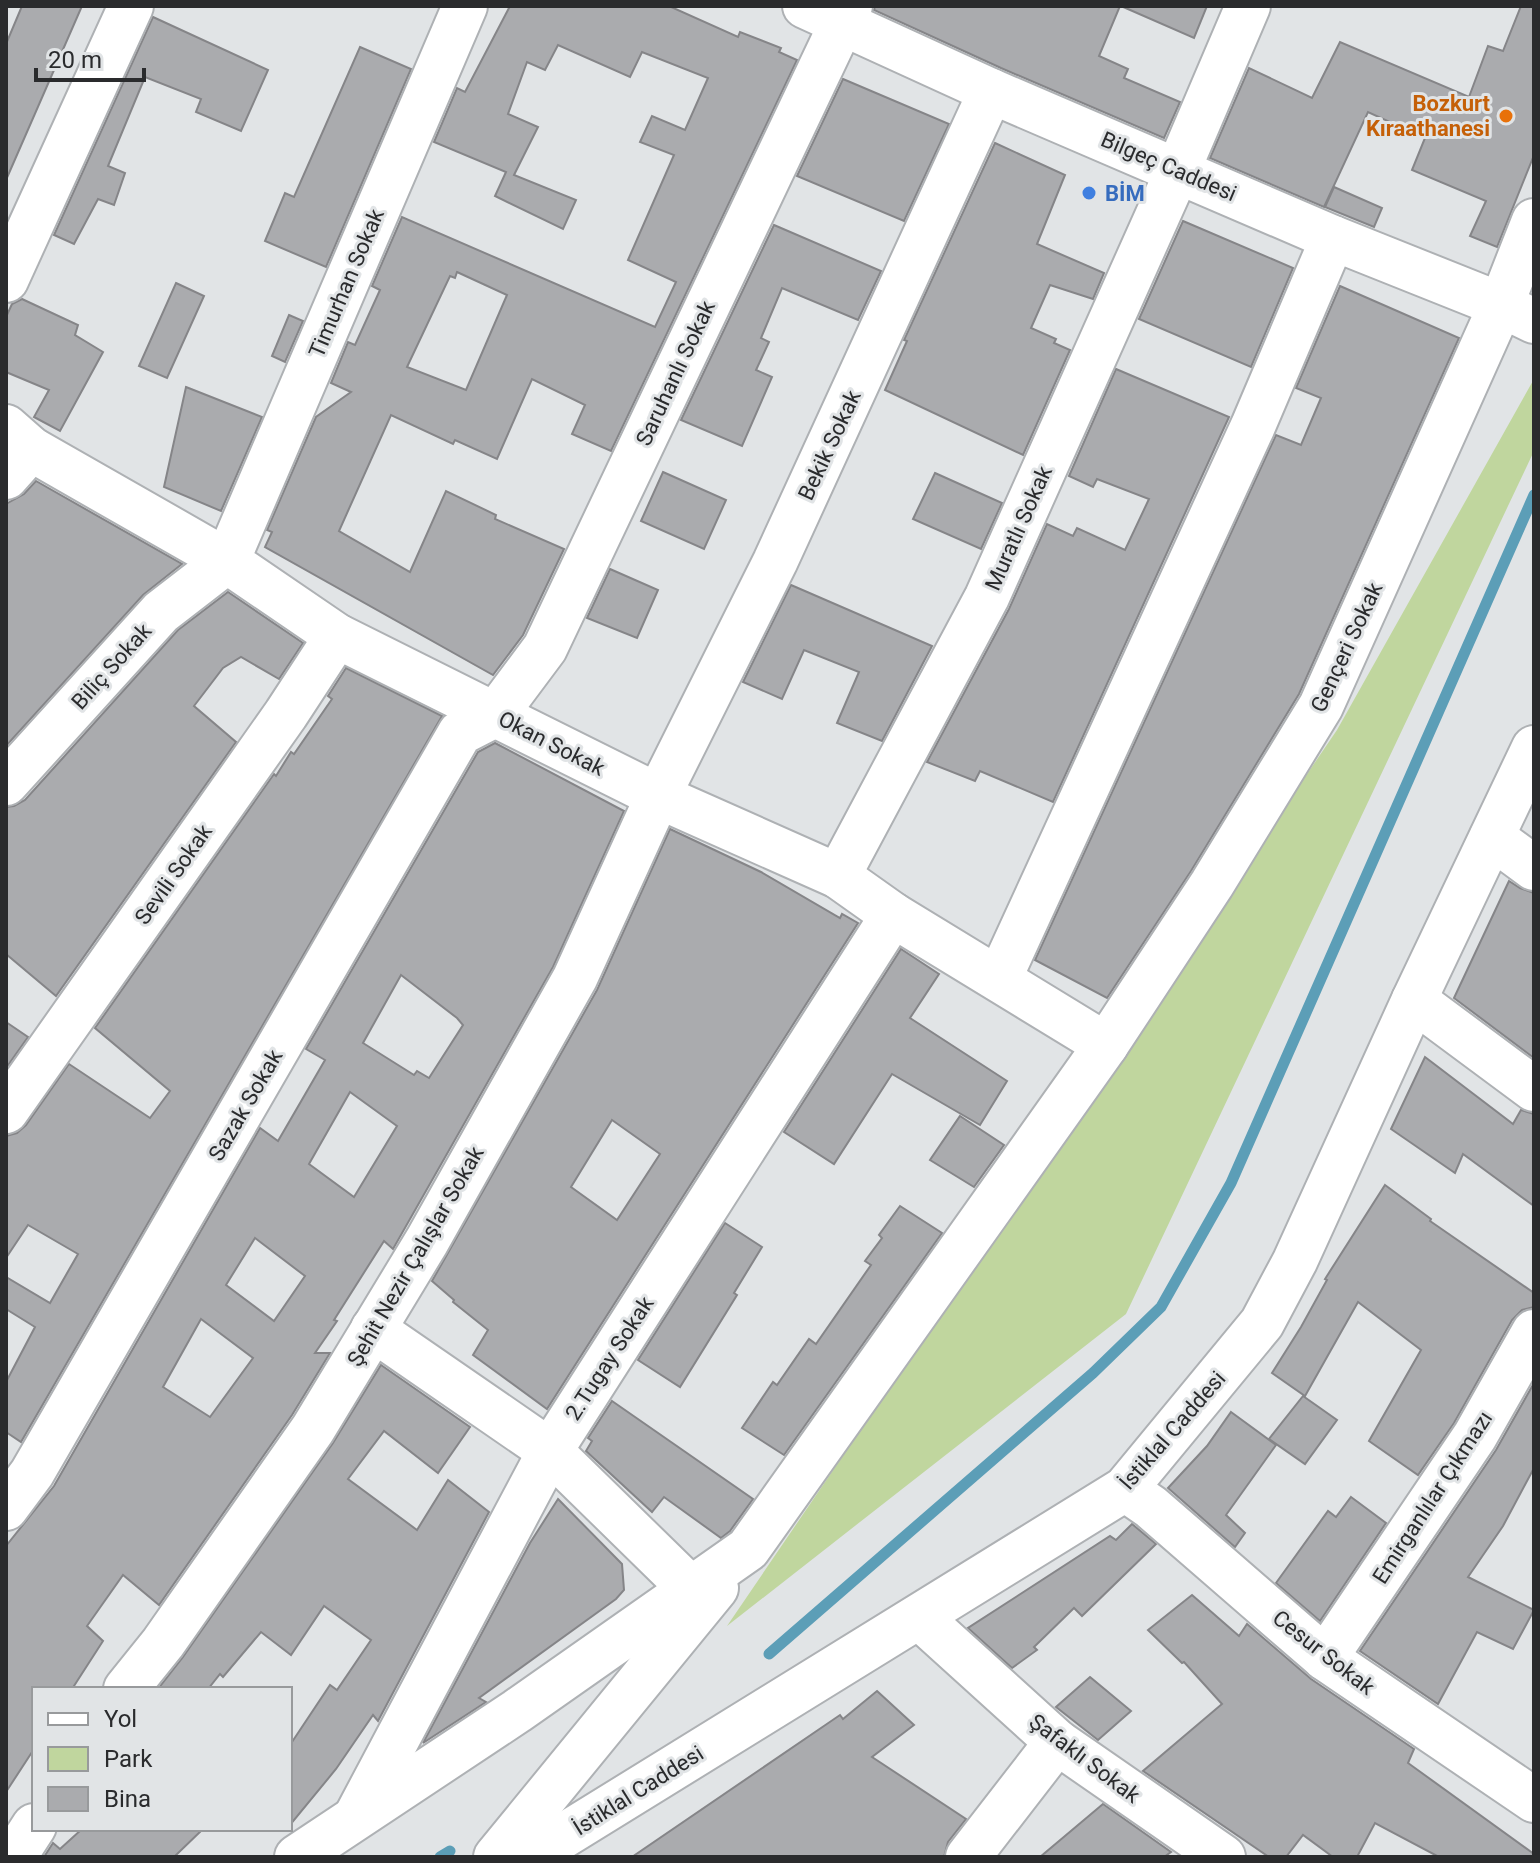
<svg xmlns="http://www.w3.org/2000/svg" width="1540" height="1863" viewBox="0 0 1540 1863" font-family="Roboto,sans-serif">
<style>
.green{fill:#c0d69e}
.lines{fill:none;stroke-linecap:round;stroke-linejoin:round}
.stream{stroke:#5c9eb7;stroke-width:11}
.building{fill:#aaabae;stroke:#858588;stroke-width:2;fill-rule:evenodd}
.minor-casing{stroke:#aeb1b4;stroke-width:48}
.minor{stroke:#fff;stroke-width:44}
.food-dot{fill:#e8710a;stroke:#e1e4e6;stroke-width:3}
.shop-dot{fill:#3f7fe0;stroke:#e1e4e6;stroke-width:3}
.labels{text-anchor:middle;stroke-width:6;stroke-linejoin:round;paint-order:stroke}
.food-label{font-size:22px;font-weight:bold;fill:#c56008;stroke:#e1e4e6;text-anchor:end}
.street-label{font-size:22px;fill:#2a2b2d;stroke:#e1e4e6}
.shop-label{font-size:22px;font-weight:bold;fill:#366cbe;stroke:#e1e4e6;text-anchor:start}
</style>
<rect width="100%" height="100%" fill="#e1e4e6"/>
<polygon class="green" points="1534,379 1534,451 1126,1314 727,1626 1337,730"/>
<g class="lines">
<g class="stream">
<polyline points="769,1654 1093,1373 1161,1307 1231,1183 1534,495"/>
<polyline points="440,1857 450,1851"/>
</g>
</g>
<g class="building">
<polygon points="22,6 82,6 6,180 6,44"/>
<path d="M510 6H669L738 37 740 32 781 48 779 52 797 60 611 451 572 434 585 405 532 379 497 459 455 440 453 444 391 415 339 531 410 572 446 491 496 515 495 519 564 549 523 635 493 675 265 547 272 532 267 530 316 417 351 392 331 383 348 342 355 345 380 290 372 286 402 217 655 327 676 282 628 260 674 155 640 142 652 116 685 130 708 78 642 52 630 77 558 45 545 70 527 62 508 114 538 127 514 175 576 200 563 229 495 196 506 172 434 142 457 88 465 92ZM457 272 507 295 466 390 407 367 450 276 455 278Z"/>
<polygon points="875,6 1120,6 1099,56 1128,69 1124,78 1180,102 1164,138 1001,68 874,10"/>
<polygon points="1121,6 1207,6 1194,38"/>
<polygon points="1521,6 1534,6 1534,155 1497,247 1470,236 1486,201 1412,170 1425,138 1368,112 1324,207 1210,158 1249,68 1312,98 1340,42 1469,97 1488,46 1503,51"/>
<polygon points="153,17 268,70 241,131 196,112 201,99 145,77 108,166 125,173 114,205 98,199 74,244 54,235"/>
<polygon points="360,47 411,69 326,267 265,241 285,193 294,197"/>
<polygon points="843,79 949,124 904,221 797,176"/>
<polygon points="995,143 1065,175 1037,244 1104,273 1093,299 1050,285 1031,328 1056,339 1054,343 1070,350 1023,455 885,390 907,341 904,340"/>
<polygon points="1334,187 1382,208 1374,227 1325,207"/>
<polygon points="1183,221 1293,268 1251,367 1139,319"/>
<polygon points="774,225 881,271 858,320 782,288 761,338 769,342 756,370 772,377 742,446 681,420"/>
<polygon points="176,283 204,296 167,378 139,366"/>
<polygon points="1340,286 1459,338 1299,694 1191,871 1107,998 1035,960 1276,435 1301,445 1321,398 1296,388"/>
<polygon points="22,299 78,325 75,335 103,352 60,431 34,417 49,390 6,372 6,317 12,304"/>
<polygon points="289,315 303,321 285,362 272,356"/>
<polygon points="1116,369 1229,417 1053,802 980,771 975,781 927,762 1009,609 1047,524 1073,536 1077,528 1125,550 1149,499 1097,479 1093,487 1069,476"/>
<polygon points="186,387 262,417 221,511 164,487"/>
<polygon points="663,472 726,500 704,549 641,521"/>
<polygon points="935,473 1002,503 981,549 913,519"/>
<polygon points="36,481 182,564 143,595 6,746 6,504 24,494"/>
<polygon points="610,569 658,590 637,638 587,618"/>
<polygon points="791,585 932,646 882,741 837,723 859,672 804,650 782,699 743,682"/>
<polygon points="228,592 303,643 279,679 241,657 223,668 194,706 236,742 56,996 6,954 6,807 14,806 25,800 178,630"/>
<polygon points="346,668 442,716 21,1442 6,1432 6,1382 35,1327 6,1309 6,1277 50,1303 78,1254 28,1225 6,1258 6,1136 17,1133 26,1125 69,1064 150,1118 170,1091 95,1028 274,774 276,776 291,752 294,754 332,699 328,696"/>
<path d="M495 743 624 811 553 967 393 1249 384 1241 334 1320 337 1321 315 1353H330L292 1415 159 1605 123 1575 87 1626 103 1641 72 1689H34V1749L6 1792V1546L54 1486 260 1128 278 1141 325 1060 306 1049 478 752ZM401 975 457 1018 463 1025 429 1078 417 1071 414 1075 363 1043ZM350 1092 397 1126 354 1197 309 1164ZM255 1238 305 1276 274 1321 226 1285ZM201 1319 253 1358 210 1417 163 1387Z"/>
<path d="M670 829 761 872 840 918 842 914 858 923 547 1409 473 1355 488 1330 453 1302 454 1300 432 1281 597 990ZM612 1120 660 1154 617 1220 571 1187Z"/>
<polygon points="1509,881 1520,888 1534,893 1534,1058 1454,998"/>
<polygon points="901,949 939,974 910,1018 1007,1081 980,1125 892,1074 834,1164 784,1132"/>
<polygon points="6,1022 28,1037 6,1068"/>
<polygon points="1425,1057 1513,1124 1521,1110 1534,1114 1534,1206 1463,1154 1455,1173 1391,1129"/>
<polygon points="960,1116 1004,1145 974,1187 930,1160"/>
<polygon points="1385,1185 1431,1219 1430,1221 1534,1293 1534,1307 1522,1310 1512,1320 1454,1423 1418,1475 1369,1441 1421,1350 1358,1302 1305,1396 1272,1373 1301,1327 1327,1280 1325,1279"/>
<polygon points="900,1206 942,1233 784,1455 742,1428 773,1382 777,1385 809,1339 816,1344 871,1265 865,1261 882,1238 879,1235"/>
<polygon points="725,1223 762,1247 734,1293 737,1295 680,1387 638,1360"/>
<polygon points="381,1365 470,1427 438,1473 384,1431 348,1479 417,1530 448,1480 489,1512 378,1721 373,1715 336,1769 290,1825 290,1745 330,1685 337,1690 371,1640 324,1606 291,1655 261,1632 223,1677 220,1674 208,1689 158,1689 183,1657 333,1443"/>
<polygon points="1534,1383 1534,1468 1503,1526 1468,1577 1534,1610 1513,1649 1477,1632 1438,1704 1360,1651 1496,1450"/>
<polygon points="1303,1396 1337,1420 1305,1464 1269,1439"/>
<polygon points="612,1401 753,1499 730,1531 721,1538 664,1497 652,1512 586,1451 592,1441 588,1438"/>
<polygon points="1231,1412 1276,1445 1226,1515 1245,1533 1235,1547 1168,1488 1207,1446"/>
<polygon points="1351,1497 1386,1523 1320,1621 1276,1583 1328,1511 1336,1517"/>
<polygon points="558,1499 622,1564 624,1590 616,1599 479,1698 486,1702 423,1743 530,1543"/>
<polygon points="1132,1524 1156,1544 1082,1616 1074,1608 1034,1647 1037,1650 1012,1668 968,1628 1110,1536 1116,1540"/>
<polygon points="1192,1595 1239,1636 1247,1624 1311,1679 1414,1749 1408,1763 1534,1854 1534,1857 1439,1857 1375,1823 1357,1857 1333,1857 1303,1835 1286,1857 1269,1857 1143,1771 1222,1704 1184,1662 1182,1663 1148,1630"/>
<polygon points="1090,1677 1131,1711 1098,1740 1056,1707"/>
<polygon points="877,1691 914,1725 872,1757 966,1819 948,1842 944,1857 632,1857 840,1715 843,1719"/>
<polygon points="1103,1804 1171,1852 1164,1857 1040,1857"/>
<polygon points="82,1829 203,1829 174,1857 44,1857 53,1843 60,1849"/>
</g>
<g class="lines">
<g class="minor-casing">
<g id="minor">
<polyline points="805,6 991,91 1333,238 1501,305 1534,321"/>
<polyline points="6,280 131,6"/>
<polyline points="6,427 31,449 227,561 337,636 658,796 838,876 893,915 1106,1045"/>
<polyline points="6,477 31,449"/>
<polyline points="6,783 161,612 227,561 465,6"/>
<polyline points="1492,837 1534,868"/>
<polyline points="838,876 987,597 1178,170 1248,6"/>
<polyline points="999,979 1253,426 1333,238"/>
<polyline points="1414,1000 1534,1089"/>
<polyline points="6,1111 286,714 337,636"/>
<polyline points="373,1329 550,1451 690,1588"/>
<polyline points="1125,1489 1151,1507 1325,1658 1534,1800"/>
<polyline points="6,1508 32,1473 460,733 495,715 545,648 850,6"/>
<polyline points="919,1617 1057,1742 1223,1857"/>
<polyline points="1325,1658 1475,1436 1534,1332"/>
<polyline points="126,1689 163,1643 313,1429 427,1241 575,978 658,796 775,562 991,91"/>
<polyline points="358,1813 550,1451 893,915"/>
<polyline points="14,1857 34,1826"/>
<polyline points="297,1857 517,1711 748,1549 1106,1045 1212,884 1321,706 1501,305 1534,221"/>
<polyline points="496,1857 716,1588"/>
<polyline points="529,1857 1125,1489 1262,1323 1295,1261 1414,1000 1534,748"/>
<polyline points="968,1857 1057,1742"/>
</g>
</g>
<use href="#minor" class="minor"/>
</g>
<circle class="food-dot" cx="1506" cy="116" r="8"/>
<circle class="shop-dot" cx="1089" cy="193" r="8"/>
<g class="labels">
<g class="food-label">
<text x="1490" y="111">Bozkurt<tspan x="1490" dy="25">Kıraathanesi</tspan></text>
</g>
<g class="street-label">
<text transform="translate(1169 166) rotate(23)" y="8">Bilgeç Caddesi</text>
<text transform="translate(346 283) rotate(-67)" y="8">Timurhan Sokak</text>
<text transform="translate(675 373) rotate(-65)" y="8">Saruhanlı Sokak</text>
<text transform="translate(829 445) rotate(-65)" y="8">Bekik Sokak</text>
<text transform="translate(1018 528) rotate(-66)" y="8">Muratlı Sokak</text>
<text transform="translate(1346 647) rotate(-65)" y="8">Gençeri Sokak</text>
<text transform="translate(111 666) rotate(-48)" y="8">Biliç Sokak</text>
<text transform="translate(552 743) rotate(27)" y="8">Okan Sokak</text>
<text transform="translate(173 874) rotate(-55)" y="8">Sevili Sokak</text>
<text transform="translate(245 1105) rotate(-60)" y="8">Sazak Sokak</text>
<text transform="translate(415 1256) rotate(-60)" y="8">Şehit Nezir Çalışlar Sokak</text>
<text transform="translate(609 1358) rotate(-57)" y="8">2.Tugay Sokak</text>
<text transform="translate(1172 1430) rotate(-49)" y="8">İstiklal Caddesi</text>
<text transform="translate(1432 1497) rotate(-57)" y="8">Emirganlılar Çıkmazı</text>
<text transform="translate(1324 1652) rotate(38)" y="8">Cesur Sokak</text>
<text transform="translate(1085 1758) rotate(37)" y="8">Şafaklı Sokak</text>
<text transform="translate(638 1790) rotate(-32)" y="8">İstiklal Caddesi</text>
</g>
<g class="shop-label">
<text x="1105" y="201">BİM</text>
</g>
</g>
<rect width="1540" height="1863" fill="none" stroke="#2a2b2d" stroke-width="16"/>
<rect x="32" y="1687" width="260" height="144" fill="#e1e4e6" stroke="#989a9c" stroke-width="2"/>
<rect x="48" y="1713" width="40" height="12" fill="#ffffff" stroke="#989a9c" stroke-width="2"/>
<text x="104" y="1727" font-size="24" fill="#2a2b2d">Yol</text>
<rect x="48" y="1747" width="40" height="24" fill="#c0d69e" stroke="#989a9c" stroke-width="2"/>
<text x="104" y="1767" font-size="24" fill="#2a2b2d">Park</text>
<rect x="48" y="1787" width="40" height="24" fill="#aaabae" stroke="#989a9c" stroke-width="2"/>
<text x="104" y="1807" font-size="24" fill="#2a2b2d">Bina</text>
<path d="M36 68v12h108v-12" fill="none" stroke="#2a2b2d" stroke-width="4"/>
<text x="48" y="68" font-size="24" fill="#2a2b2d" stroke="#e1e4e6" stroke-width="6" paint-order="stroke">20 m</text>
</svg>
